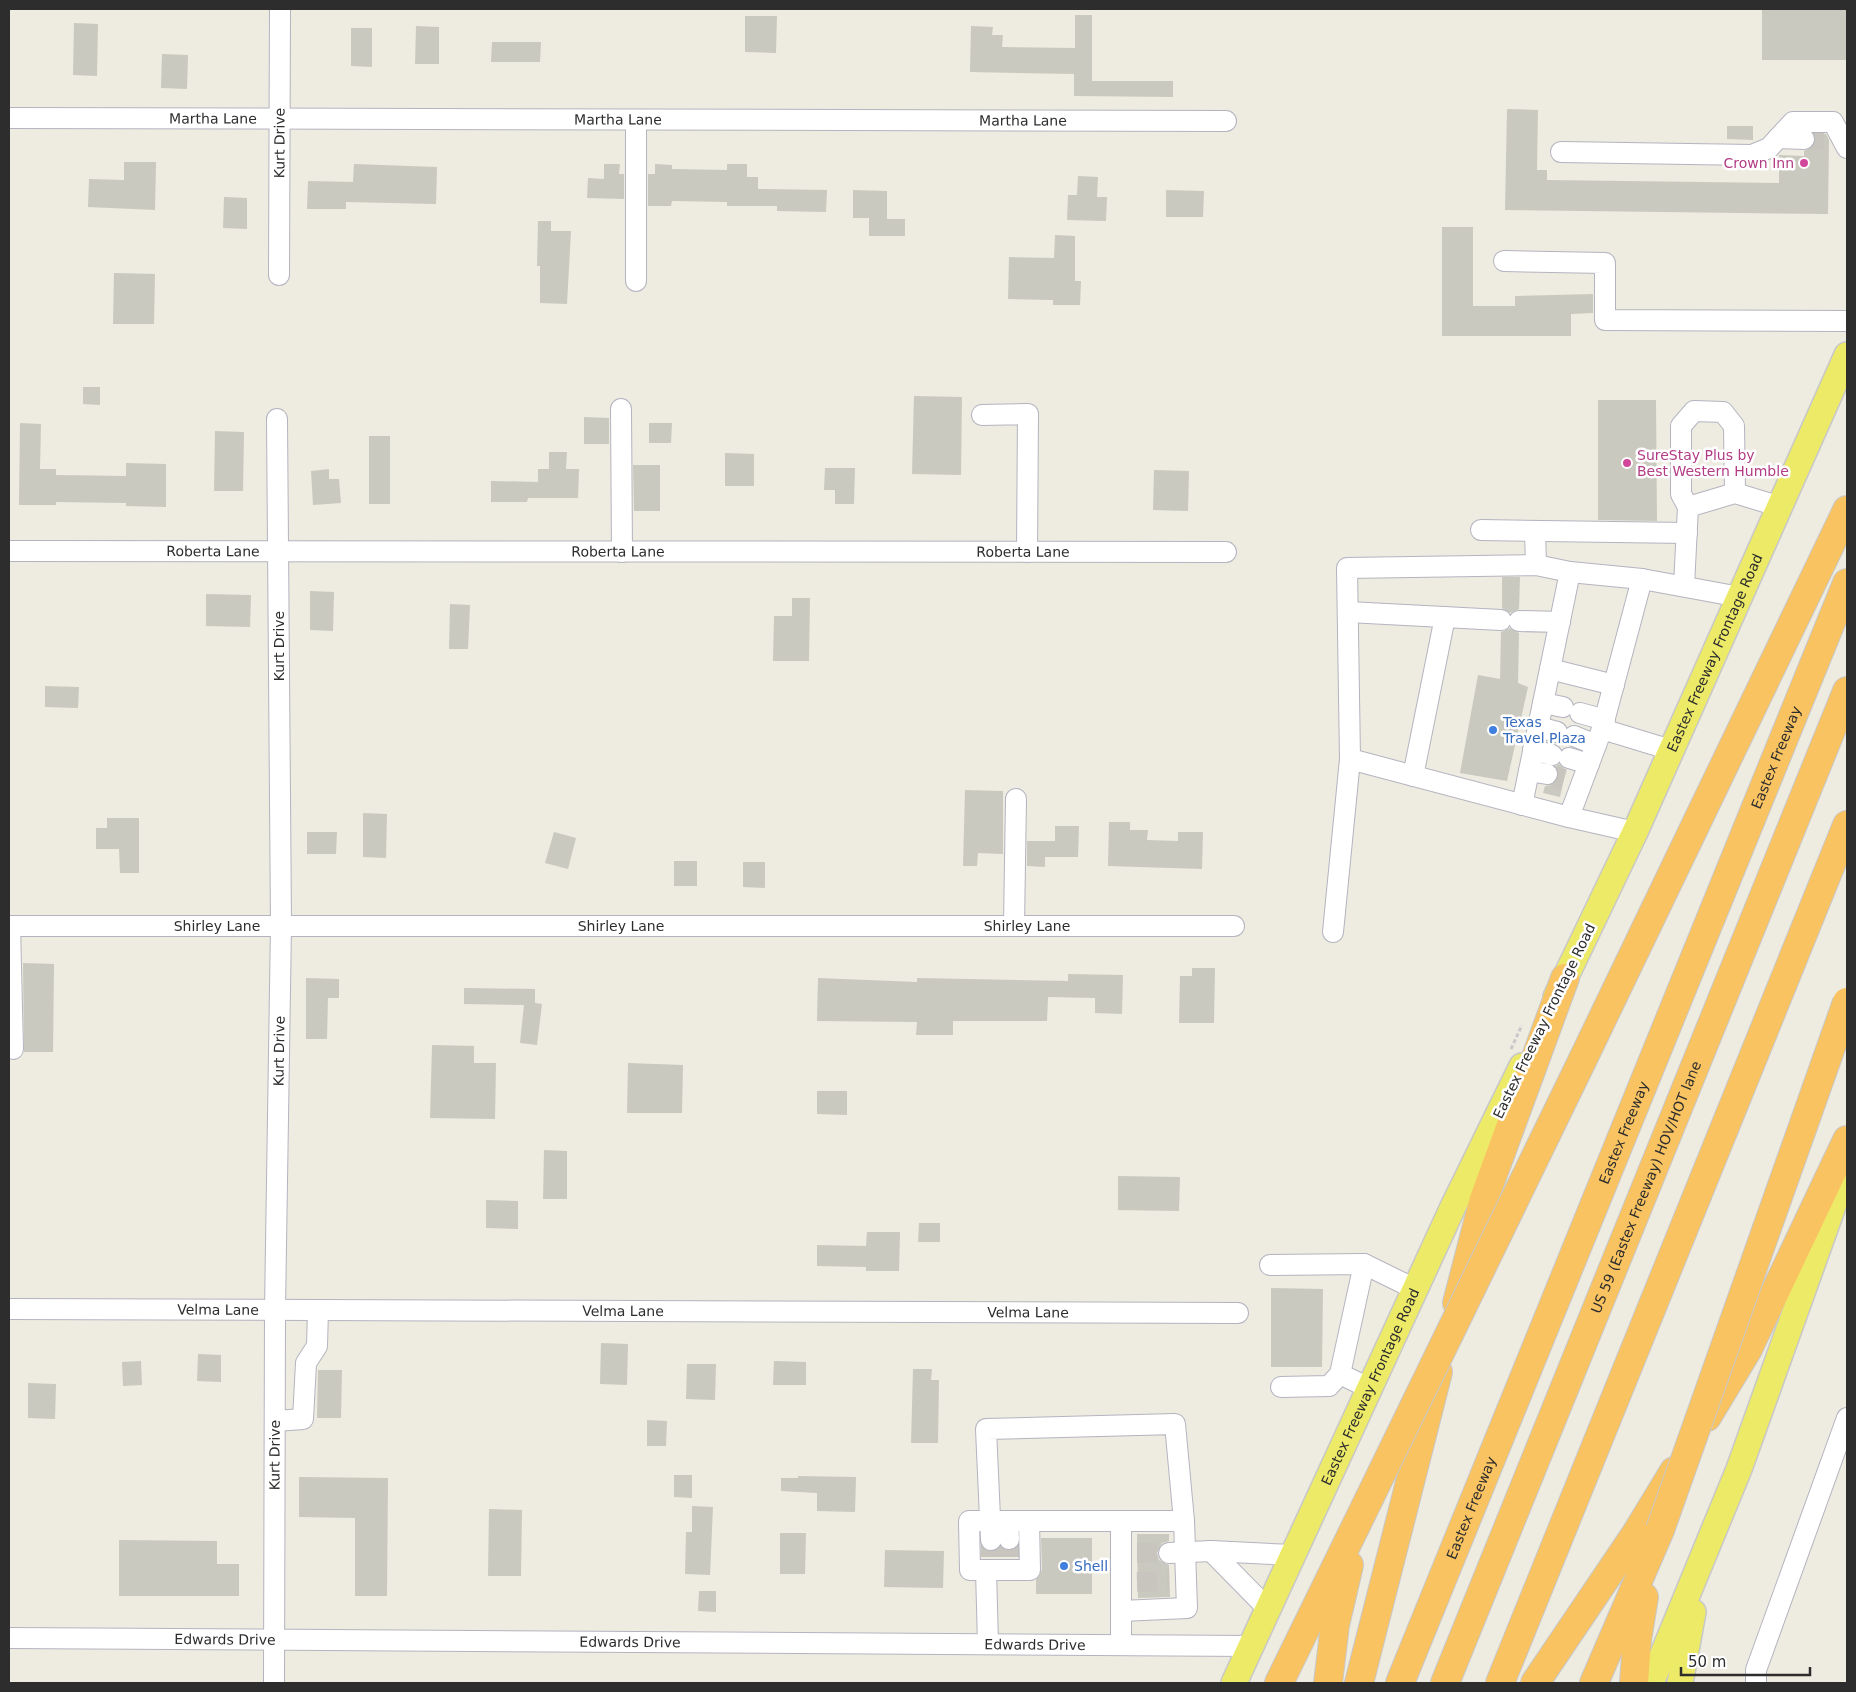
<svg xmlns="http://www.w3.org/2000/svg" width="1856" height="1692" viewBox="0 0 1856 1692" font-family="'DejaVu Sans',sans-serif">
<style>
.building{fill:#cac9bf}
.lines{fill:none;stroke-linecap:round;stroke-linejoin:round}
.minor-tunnel{stroke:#c7c5bd;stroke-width:20;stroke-dasharray:20 10;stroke-linecap:butt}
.minor-casing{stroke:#b4b4c0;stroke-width:22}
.major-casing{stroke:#c8c8c8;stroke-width:28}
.highway-casing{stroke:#c8c8c8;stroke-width:30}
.path{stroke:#c8c8c8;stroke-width:3;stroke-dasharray:4 2.5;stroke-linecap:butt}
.minor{stroke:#fff;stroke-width:20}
.major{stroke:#edea67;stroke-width:25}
.highway{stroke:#f9c361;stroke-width:28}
.highway-bridge-casing{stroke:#c8c8c8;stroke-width:30;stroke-linecap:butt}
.highway-bridge{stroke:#f9c361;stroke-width:28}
.hotel-dot{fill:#d1479c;stroke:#fff;stroke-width:2}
.shop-dot{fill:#3f7fe0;stroke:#fff;stroke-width:2}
.labels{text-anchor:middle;stroke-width:5;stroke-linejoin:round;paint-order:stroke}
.street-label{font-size:14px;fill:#2d2d2d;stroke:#fff}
.hotel-label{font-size:14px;fill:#b23c85;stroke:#fff;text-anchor:end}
.shop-label{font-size:14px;fill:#366cbe;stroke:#fff;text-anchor:start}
</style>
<rect width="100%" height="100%" fill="#eeebe1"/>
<g class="building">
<rect x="1762" y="9" width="85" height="51"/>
<polygon points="1075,15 1092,15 1092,81 1173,81 1173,97 1074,96 1074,74 970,72 971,26 993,27 992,35 1003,35 1002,47 1075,48"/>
<polygon points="745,16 777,16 776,53 745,52"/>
<polygon points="74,23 98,24 97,76 73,75"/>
<polygon points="416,26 439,27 439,64 415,64"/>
<polygon points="351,28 372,28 372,67 351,66"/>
<polygon points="492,42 541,42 540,62 491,62"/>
<polygon points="162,54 188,55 187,89 161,88"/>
<polygon points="1507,109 1538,110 1537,170 1547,170 1547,180 1779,183 1779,155 1804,156 1804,151 1814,145 1815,134 1826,134 1829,140 1828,214 1505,210"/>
<polygon points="1727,126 1753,126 1753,140 1727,139"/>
<polygon points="124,162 156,162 155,210 88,207 89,179 124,180"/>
<polygon points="354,164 437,167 436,204 346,202 346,209 307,209 308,181 353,182"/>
<polygon points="604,164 620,164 619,174 624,174 624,199 587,198 588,178 604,179"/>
<polygon points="655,164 672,165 672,169 727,170 727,164 747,164 747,177 758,177 758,189 827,190 826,212 777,211 777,206 727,206 727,202 672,201 671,206 648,206 648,174 655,174"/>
<polygon points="1078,176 1098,177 1097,197 1107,197 1106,221 1067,220 1068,195 1077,195"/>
<polygon points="853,190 887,191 887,219 905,219 905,236 869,236 869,218 853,218"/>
<polygon points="1166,190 1204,191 1203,217 1166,217"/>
<polygon points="224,197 247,198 247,229 223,228"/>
<polygon points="538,221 551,221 551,231 571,231 567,304 540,303 540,266 537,266"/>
<polygon points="1442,227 1473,227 1473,306 1515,306 1515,296 1593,294 1593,313 1571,314 1571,336 1442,336"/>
<polygon points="1055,235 1075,236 1075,281 1081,281 1080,305 1053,305 1053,300 1008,299 1009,257 1054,258"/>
<polygon points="114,273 155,274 154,324 113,324"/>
<polygon points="83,387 100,387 100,405 83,404"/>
<polygon points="914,396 962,397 961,475 912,474"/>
<polygon points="1598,400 1656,400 1657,521 1598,520"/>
<polygon points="584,417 609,418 609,444 584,444"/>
<polygon points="20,423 41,424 40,469 56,469 56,475 126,476 126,463 166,464 166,507 126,506 126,503 56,502 56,505 19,505"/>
<polygon points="649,423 672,423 671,443 649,443"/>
<polygon points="215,431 244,432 243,491 214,491"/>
<rect x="369" y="436" width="21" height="68"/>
<polygon points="549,452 567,452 566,469 579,469 578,498 528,498 527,502 491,502 491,481 538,482 538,469 549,469"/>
<polygon points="725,453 754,454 754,486 725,486"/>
<polygon points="633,465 660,465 660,511 634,511"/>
<polygon points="825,468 855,468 854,504 835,504 835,490 824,490"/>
<polygon points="329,469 329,479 339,479 341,503 313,505 311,471"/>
<polygon points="1154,470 1189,471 1188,511 1153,510"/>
<polygon points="1502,577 1520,577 1519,609 1510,613 1502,608"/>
<polygon points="310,591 334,592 333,631 310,630"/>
<polygon points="206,594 251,595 250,627 206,626"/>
<polygon points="792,598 810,598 809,661 773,661 774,616 792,616"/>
<polygon points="450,604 470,605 468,649 449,649"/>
<polygon points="1510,628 1519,633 1518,683 1528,687 1507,781 1460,773 1478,675 1500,679 1501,632"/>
<polygon points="45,686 79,687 78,708 45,707"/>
<polygon points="1559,764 1566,770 1560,797 1543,793 1545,786 1552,785 1556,781 1559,775 1556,766"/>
<polygon points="965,790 1003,791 1003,854 978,853 977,866 963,866"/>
<polygon points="363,813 387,814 386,858 363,857"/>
<polygon points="107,818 139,818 139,873 120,873 119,849 96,849 96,828 107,828"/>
<polygon points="1109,822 1130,822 1130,830 1148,830 1147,840 1178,841 1178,832 1203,832 1202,869 1108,866"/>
<polygon points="1055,826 1079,826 1078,857 1045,857 1045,867 1027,866 1027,841 1055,841"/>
<polygon points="307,832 337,832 336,854 307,854"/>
<polygon points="554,832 576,838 568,869 545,863"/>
<rect x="674" y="861" width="23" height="25"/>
<polygon points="743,862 765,862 765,888 743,887"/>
<polygon points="23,963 54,964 53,1052 24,1052"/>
<polygon points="1192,968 1215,968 1214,1023 1179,1023 1180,976 1192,976"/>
<polygon points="1068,974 1123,975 1122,1014 1095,1013 1095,998 1048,997 1047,1021 953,1021 953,1035 916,1035 917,1022 817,1021 818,978 917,982 917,978 1068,981"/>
<polygon points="306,978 339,979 339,998 328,998 327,1039 306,1039"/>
<polygon points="464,988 535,989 535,1003 542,1004 537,1045 520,1043 524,1005 464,1004"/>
<polygon points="432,1045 474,1046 474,1063 496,1063 495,1119 430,1118"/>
<polygon points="628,1063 683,1065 682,1113 627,1113"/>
<polygon points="817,1091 847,1091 847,1115 817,1114"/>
<polygon points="544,1150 567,1151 567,1199 543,1199"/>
<polygon points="1118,1176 1180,1177 1179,1211 1118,1210"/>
<polygon points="486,1200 518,1201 518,1229 486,1228"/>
<polygon points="919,1223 940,1223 940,1242 918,1242"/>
<polygon points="867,1232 900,1232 899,1271 866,1271 866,1267 817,1266 817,1245 866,1246"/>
<polygon points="1271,1288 1323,1289 1322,1367 1271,1367"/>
<polygon points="601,1343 628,1344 627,1385 600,1384"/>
<polygon points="198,1354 221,1355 221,1382 197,1381"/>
<polygon points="141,1361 142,1385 123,1386 122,1362"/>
<polygon points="774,1361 806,1362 806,1385 773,1385"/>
<polygon points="687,1364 716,1364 715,1400 686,1399"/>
<polygon points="913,1369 932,1369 931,1380 939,1380 938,1443 911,1443"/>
<polygon points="318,1370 342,1370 341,1418 317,1418"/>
<polygon points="28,1383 56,1384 55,1419 28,1418"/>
<polygon points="647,1420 667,1421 666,1446 647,1446"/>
<polygon points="674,1475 692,1475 692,1498 674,1497"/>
<polygon points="798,1476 856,1477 855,1512 817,1511 817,1493 781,1491 781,1478 798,1478"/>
<polygon points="299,1477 388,1478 387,1596 355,1596 355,1518 299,1517"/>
<polygon points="692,1506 713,1507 710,1575 685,1574 686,1532 692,1532"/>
<polygon points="489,1509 522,1510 521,1576 488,1576"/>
<polygon points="780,1533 806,1533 805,1574 780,1574"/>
<polygon points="1137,1534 1169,1534 1169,1541 1162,1543 1157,1553 1159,1560 1169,1565 1170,1597 1138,1598"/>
<polygon points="1041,1538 1092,1538 1092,1594 1036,1594 1036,1580 1042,1570"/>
<polygon points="119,1540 217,1541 217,1564 239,1564 239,1596 119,1596"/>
<polygon points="981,1547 991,1552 1000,1547 1009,1551 1018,1547 1018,1557 982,1557"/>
<polygon points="885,1550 944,1551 943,1588 884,1587"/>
<polygon points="699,1591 716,1591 716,1612 698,1611"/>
</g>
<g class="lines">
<g class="minor-tunnel">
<polyline points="1804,139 1829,140"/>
<polyline points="1547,774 1564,779"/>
<polyline points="1009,1539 1009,1557"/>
<polyline points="991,1540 991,1557"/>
<polyline points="1137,1553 1169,1553"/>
<polyline points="1137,1582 1169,1581"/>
</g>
<g class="minor-casing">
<g id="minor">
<path id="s1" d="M9 118 1226 121"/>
<polyline points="1778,138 1804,139"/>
<polyline points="1561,152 1752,155 1769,148 1793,122 1833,122 1847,148"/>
<polyline points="1504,261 1605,263 1605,320 1847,321"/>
<path id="s2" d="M279 275 280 9"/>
<polyline points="636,281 636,120"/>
<polyline points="621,409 622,552"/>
<polyline points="982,415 1028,414 1027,552"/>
<polyline points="1688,507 1681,494 1681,426 1694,411 1723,412 1734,426 1735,493"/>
<polyline points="1481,530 1687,533"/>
<polyline points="1535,531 1536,565"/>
<path id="s3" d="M9 551 1226 552"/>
<polyline points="1642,579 1602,729 1671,750"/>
<polyline points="1684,586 1688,507 1735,493 1781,507"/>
<polyline points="1348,612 1501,620"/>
<polyline points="1519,621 1560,622"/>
<polyline points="1550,669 1614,685"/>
<polyline points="1543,703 1563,707"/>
<polyline points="1580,713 1605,720"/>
<polyline points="1538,727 1557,732"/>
<polyline points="1574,736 1596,745"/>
<polyline points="1533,750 1552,755"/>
<polyline points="1569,758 1589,764"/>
<polyline points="1350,759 1569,817 1635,832"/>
<polyline points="1529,771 1547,774"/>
<polyline points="1413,776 1445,617"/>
<polyline points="1522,805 1570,572"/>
<polyline points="1569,817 1602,729"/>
<polyline points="1014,925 1016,799"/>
<path id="s4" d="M9 926H1234"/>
<polyline points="10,926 13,1049"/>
<polyline points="1333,932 1350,759 1347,568 1536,565 1570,572 1642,579 1740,597"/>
<polyline points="1270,1265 1364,1264 1415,1289"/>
<path id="s5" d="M9 1309 1238 1313"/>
<polyline points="1340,1374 1364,1264"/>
<polyline points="1281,1387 1329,1386 1340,1374 1369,1388"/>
<polyline points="275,1421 303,1419 306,1363 317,1346 318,1310"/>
<polyline points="1008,1521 1009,1539"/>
<polyline points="1029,1521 1030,1570 970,1570 969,1521 1121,1521"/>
<polyline points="991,1540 986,1429 1175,1424 1184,1521 1187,1608 1121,1611"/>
<polyline points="1211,1551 1268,1609"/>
<polyline points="1169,1553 1211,1551 1292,1555"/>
<polyline points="986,1570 988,1644"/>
<path id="s6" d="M9 1638 1251 1646"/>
<polyline points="1121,1645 1121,1521 1184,1521"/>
<path id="s7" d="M274 1683 275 1310 281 925 277 419"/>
<polyline points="1756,1683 1756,1670 1847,1418"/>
</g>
</g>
<g class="major-casing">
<g id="major">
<path id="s8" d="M1556 997 1635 832 1847 355"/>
<path id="s9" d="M1234 1683 1452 1209 1522 1066"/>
<polyline points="1651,1683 1739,1469 1847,1167"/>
<polyline points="1680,1683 1693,1612"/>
</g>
</g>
<g class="highway-casing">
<g id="highway">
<polyline points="1583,1059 1847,510"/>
<polyline points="1457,1303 1484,1199 1565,978"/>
<polyline points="1707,1417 1748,1349 1847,1140"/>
<polyline points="1279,1683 1369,1499"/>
<polyline points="1328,1683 1335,1625 1349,1565"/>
<polyline points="1359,1683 1438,1372"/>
<path id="s10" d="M1400 1683 1847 583"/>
<path id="s11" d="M1445 1683 1847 691"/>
<polyline points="1500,1683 1847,825"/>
<polyline points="1535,1683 1637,1532 1674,1471"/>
<polyline points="1594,1683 1660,1530"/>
<polyline points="1634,1683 1637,1640 1644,1597"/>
</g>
</g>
<polyline class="path" points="1511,1049 1522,1025"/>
<use href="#minor" class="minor"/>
<use href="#major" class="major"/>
<use href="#highway" class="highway"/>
<g class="highway-bridge-casing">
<g id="highway-bridge">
<polyline points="1369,1499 1583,1059"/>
<polyline points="1660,1530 1847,1002"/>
</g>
</g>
<use href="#highway-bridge" class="highway-bridge"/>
</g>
<g class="hotel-dot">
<circle cx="1804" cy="163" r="5"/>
<circle cx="1627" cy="463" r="5"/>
</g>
<g class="shop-dot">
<circle cx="1493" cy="730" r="5"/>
<circle cx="1064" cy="1566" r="5"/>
</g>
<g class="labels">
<g class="street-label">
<text dy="5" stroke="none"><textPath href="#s1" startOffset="204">Martha Lane</textPath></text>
<text dy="5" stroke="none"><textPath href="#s1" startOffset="609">Martha Lane</textPath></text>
<text dy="5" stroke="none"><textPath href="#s1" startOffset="1014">Martha Lane</textPath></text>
<text dy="5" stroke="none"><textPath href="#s2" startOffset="132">Kurt Drive</textPath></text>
<text dy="5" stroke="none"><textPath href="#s3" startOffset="204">Roberta Lane</textPath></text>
<text dy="5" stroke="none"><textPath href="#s3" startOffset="609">Roberta Lane</textPath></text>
<text dy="5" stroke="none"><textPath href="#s3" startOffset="1014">Roberta Lane</textPath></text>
<text transform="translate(279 646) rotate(-90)" y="5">Kurt Drive</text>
<text dy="5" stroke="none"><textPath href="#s8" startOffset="379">Eastex Freeway Frontage Road</textPath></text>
<text dy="5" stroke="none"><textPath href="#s10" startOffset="999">Eastex Freeway</textPath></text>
<text dy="5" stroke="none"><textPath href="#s4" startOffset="612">Shirley Lane</textPath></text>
<text dy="5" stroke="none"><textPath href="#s4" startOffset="1018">Shirley Lane</textPath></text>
<text dy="5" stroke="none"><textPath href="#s4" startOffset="208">Shirley Lane</textPath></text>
<text transform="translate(1544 1021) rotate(-64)" y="5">Eastex Freeway Frontage Road</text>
<text dy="5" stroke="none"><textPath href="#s7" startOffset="632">Kurt Drive</textPath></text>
<text dy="5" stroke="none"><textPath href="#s10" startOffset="594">Eastex Freeway</textPath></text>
<text dy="5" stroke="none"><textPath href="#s11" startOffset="535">US 59 (Eastex Freeway) HOV/HOT lane</textPath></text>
<text dy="5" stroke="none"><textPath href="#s5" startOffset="209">Velma Lane</textPath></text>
<text dy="5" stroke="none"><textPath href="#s5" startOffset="614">Velma Lane</textPath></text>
<text dy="5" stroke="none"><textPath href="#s5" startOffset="1019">Velma Lane</textPath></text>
<text dy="5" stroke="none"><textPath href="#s9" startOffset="326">Eastex Freeway Frontage Road</textPath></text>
<text dy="5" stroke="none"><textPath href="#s7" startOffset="228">Kurt Drive</textPath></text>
<text dy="5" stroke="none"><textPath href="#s10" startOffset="189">Eastex Freeway</textPath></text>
<text dy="5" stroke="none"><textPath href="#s6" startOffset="216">Edwards Drive</textPath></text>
<text dy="5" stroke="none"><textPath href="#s6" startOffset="621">Edwards Drive</textPath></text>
<text dy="5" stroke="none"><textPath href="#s6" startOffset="1026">Edwards Drive</textPath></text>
</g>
<g class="hotel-label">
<text x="1794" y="168">Crown Inn</text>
<text x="1637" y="460" text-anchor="start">SureStay Plus by<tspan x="1637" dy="16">Best Western Humble</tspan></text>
</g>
<g class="shop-label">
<text x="1503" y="727">Texas<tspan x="1503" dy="16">Travel Plaza</tspan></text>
<text x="1074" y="1571">Shell</text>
</g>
</g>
<rect width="1856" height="1692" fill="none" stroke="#2d2d2d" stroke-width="20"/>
<path d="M1681 1667v8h129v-8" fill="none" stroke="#2d2d2d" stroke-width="2.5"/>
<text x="1688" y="1667" font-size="15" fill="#2d2d2d" stroke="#ffffff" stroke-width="4" paint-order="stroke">50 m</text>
</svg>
